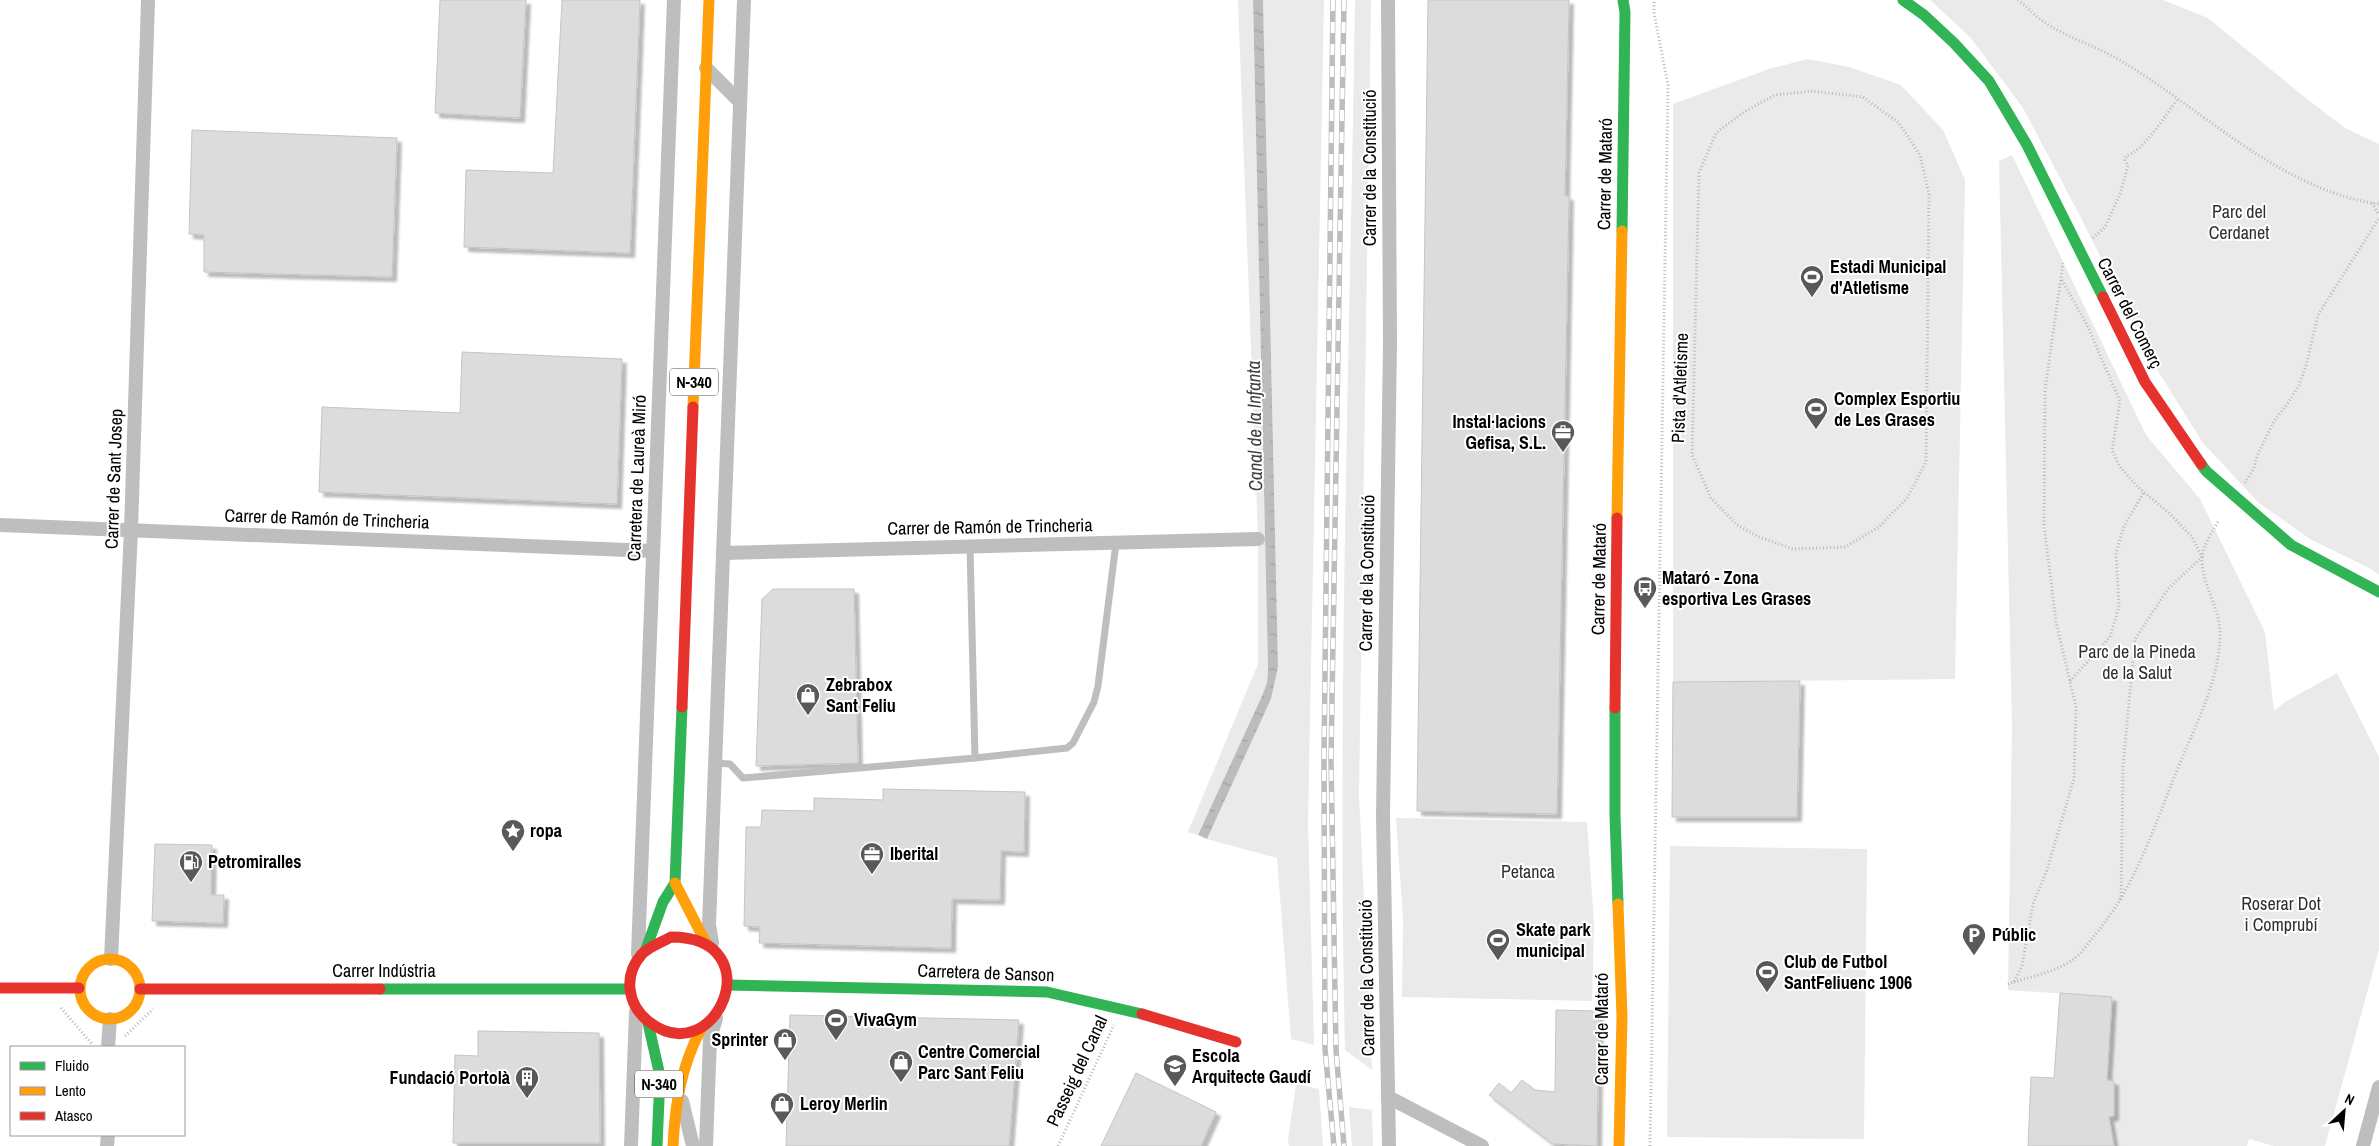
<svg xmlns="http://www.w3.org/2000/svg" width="2379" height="1146" viewBox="0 0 2379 1146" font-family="'Archivo Narrow',sans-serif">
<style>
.green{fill:#eaeaea}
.water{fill:url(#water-ripples)}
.building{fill:#dcdcdc;stroke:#c5c5c5;filter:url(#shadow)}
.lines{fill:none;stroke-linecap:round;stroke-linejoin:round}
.path{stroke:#b8b8b8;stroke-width:3;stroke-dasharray:1 2.5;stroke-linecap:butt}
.lane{stroke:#bebebe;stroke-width:7}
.street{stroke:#bebebe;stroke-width:14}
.fast{stroke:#30b455;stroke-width:11}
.slow{stroke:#ff9f0a;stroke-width:11}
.jam{stroke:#e5322d;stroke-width:11}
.rail-casing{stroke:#bdbdbd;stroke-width:5.5}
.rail{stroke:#fff;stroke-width:4;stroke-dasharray:11;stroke-linecap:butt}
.labels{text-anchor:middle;stroke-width:4;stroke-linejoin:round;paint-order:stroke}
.shield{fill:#fff;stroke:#4c4c4c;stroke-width:1}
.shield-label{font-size:16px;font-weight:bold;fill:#000}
.street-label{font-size:18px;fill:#000;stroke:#fff}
.park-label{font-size:18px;fill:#2f2f2f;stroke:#fff}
.poi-label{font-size:18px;font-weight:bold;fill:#000;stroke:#fff;text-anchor:start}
.water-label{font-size:19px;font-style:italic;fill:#404040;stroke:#fff}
</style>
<defs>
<pattern id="water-ripples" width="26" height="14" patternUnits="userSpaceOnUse" patternTransform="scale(1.25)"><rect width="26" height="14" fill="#bcbcbc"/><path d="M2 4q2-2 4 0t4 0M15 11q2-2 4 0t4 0" fill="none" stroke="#a0a0a0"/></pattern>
<filter id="shadow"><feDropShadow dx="4.5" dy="4.5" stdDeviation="1" flood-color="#0004"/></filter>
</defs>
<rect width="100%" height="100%" fill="#fff"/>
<g class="green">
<polygon points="1238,0 1253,0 1268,670 1267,683 1262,696 1198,835 1188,832 1258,664 1258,539"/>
<polygon points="1263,0 1324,0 1308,822 1314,1045 1291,1039 1277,858 1207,839 1271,699 1278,667"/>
<path d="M1355 0H1371L1359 795 1372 1070 1345 1050C1337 700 1350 350 1355 0Z"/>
<polygon points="1930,0 2163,0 2208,18 2302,95 2345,128 2379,144 2379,575 2373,570 2310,539 2259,503 2203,443 2153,363 2080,216 2023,108 1970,37"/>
<polygon points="1807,59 1849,67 1901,85 1943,130 1965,180 1955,679 1673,682 1673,104 1769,69"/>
<polygon points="2012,155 2146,435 2200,499 2265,632 2274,711 2285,702 2337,673 2379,757 2379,949 2325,1146 2274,1146 2249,1139 2247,1146 2114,1146 2109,1117 2114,1116 2114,1081 2107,1080 2112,997 2008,990 2012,726 1999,161"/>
<polygon points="1396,818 1587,822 1594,924 1592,1001 1402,997 1403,919"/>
<polygon points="1670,846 1867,849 1864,1139 1667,1137"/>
<polygon points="1296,1084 1319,1089 1323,1146 1289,1146 1288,1140"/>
<polygon points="1349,1107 1372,1110 1373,1146 1352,1146"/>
</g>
<polygon class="water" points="1253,0 1263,0 1278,667 1271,699 1207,839 1198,835 1262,696 1267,683 1268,670"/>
<g class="building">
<polygon points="440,0 526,0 520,118 435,113"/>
<polygon points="562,0 640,0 630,253 464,247 466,170 553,173"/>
<polygon points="1428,0 1569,0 1565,196 1569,196 1557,814 1417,811"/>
<polygon points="192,130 397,138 392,277 204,272 204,235 189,234"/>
<polygon points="462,352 622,359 617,504 319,492 322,407 460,413"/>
<polygon points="773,589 854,589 858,763 756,766 762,599"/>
<polygon points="1800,681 1797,817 1672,817 1673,682"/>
<polygon points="883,789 1025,792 1024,852 1001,851 1000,900 952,899 951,948 759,943 760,927 744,926 746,827 761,827 762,810 814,811 814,798 883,800"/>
<polygon points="155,844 212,845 211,895 224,895 223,923 152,921"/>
<polygon points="2060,993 2112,997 2107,1080 2114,1081 2114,1116 2109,1117 2114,1146 2028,1146 2031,1077 2054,1078"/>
<polygon points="1556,1010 1599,1011 1597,1146 1553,1144 1489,1095 1499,1083 1511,1093 1522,1080 1535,1090 1555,1092"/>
<polygon points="790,1015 1019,1020 1009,1146 786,1146"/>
<polygon points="478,1031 599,1033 600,1143 453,1143 455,1055 478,1056"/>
<polygon points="1136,1073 1216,1112 1201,1146 1101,1146"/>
</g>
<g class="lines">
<g class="path">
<path d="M2018 0C2027 7 2035 16 2044 22 2066 37 2093 45 2116 58 2200 106 2278 190 2379 204"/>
<polygon points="1811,91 1863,97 1899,123 1920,155 1929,194 1926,462 1907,498 1879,527 1845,547 1793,549 1759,537 1737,525 1711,498 1692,455 1699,173 1716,133 1744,112 1775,95"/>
<polyline points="2372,203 2379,215"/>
<path d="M2093 238 2105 227 2120 194 2128 166 2125 160 2127 155C2142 153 2167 113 2177 100"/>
<polyline points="2062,280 2087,325 2120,401 2112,450 2120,467 2138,487 2169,513 2192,537 2202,557 2168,589 2135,639 2123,766 2121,900"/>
<polyline points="2245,483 2254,468 2257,456 2274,421 2288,403 2299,385 2306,366 2318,315 2379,218"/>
<polyline points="2070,681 2110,637 2119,607 2116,553 2124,526 2144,492"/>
<path d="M2014 982C2034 976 2057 971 2074 959 2082 953 2088 943 2094 936 2137 885 2153 828 2178 768 2195 725 2219 683 2220 635 2221 609 2201 584 2202 558 2203 545 2213 531 2219 520"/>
<polyline points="2008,984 2014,982 2022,966 2033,904 2047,870 2074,779 2076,707 2056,622 2044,525 2045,390 2063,263"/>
<polyline points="61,1008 92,1044"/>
<polyline points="125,1036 153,1009"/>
<polyline points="1058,1146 1114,1025"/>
<polyline points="1650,1146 1668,85 1654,13 1654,0"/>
</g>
<g class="lane">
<polyline points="975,758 1067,748 1073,743 1094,702 1098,686 1116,543"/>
<polyline points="715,763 730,764 743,778 975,758 970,546"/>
</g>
<g class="street">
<polyline points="1388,0 1390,343 1383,816 1389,1146"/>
<polyline points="706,68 740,102"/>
<polyline points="0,525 653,551"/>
<polyline points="723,553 1258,539"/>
<polyline points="712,943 709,925 744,0"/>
<polyline points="638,954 674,0"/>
<polyline points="111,959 131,530 148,0"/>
<polyline points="108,1047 110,1019"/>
<polyline points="1388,1097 1482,1146"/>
<polyline points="682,1101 693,1146"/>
<polyline points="107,1146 108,1135"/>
<polyline points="631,1146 636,1012"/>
<polyline points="706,1146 710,1039 716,1018"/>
<polyline points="2363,1146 2379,1087"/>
</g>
<g class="fast">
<polyline points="1903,0 1924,15 1954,43 1989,81 2027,145 2103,297"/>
<polyline points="1622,231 1625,12 1623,0"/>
<polyline points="2201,464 2206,471 2291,545 2379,592"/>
<polyline points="1615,708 1615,815 1618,904"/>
<polyline points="646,949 663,902 675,883 682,707"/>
<polyline points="728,985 1047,992 1142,1014"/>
<polyline points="380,989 628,989"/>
<polyline points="648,1023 660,1076 657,1146"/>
</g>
<g class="slow">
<polyline points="693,407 709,0"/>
<polyline points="1617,518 1622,231"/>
<polyline points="675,883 707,945"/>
<polyline points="1618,904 1622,1017 1619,1146"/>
<circle cx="110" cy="989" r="30"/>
<path d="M673 1146C675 1104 681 1067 701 1029"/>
</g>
<g class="jam">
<polyline points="2103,297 2145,382 2201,464"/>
<polyline points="682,707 693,407"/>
<polyline points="1615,708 1617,518"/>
<path d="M671 937C774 937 716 1075 648 1021 627 1004 623 975 642 954 648 947 662 942 671 937Z"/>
<polyline points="0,988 79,988"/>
<polyline points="140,989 380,989"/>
<polyline points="1142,1014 1236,1042"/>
</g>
<g class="rail-casing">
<g id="rail">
<polyline points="1333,0 1324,758 1325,1049 1334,1146"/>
<polyline points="1344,0 1331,759 1336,1050 1344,1146"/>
</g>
</g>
<use href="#rail" class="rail"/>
</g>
<defs>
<g id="stadium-pin" transform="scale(1.25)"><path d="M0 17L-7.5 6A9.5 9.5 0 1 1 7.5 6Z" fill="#595959" stroke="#fff"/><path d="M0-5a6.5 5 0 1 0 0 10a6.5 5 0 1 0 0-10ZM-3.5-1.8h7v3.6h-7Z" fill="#fff"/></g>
<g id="office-pin" transform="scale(1.25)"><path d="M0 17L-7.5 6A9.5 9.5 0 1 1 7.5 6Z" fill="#595959" stroke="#fff"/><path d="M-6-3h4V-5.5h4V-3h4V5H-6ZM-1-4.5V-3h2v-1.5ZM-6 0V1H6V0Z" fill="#fff"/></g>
<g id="bus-pin" transform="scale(1.25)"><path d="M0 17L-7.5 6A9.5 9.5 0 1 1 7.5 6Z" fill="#595959" stroke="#fff"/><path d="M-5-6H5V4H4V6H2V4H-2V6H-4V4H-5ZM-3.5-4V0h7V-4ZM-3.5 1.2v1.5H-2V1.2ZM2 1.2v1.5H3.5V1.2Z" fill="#fff"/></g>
<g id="shop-pin" transform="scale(1.25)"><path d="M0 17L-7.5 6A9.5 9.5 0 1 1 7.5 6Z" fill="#595959" stroke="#fff"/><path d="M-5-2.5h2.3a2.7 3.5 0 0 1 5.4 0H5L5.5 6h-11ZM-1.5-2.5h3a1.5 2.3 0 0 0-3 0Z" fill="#fff"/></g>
<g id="sight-pin" transform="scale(1.25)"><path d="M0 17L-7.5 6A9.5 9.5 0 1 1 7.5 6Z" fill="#595959" stroke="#fff"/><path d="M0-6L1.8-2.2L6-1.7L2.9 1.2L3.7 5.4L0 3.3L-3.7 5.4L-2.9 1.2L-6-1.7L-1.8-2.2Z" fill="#fff"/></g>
<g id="fuel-pin" transform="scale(1.25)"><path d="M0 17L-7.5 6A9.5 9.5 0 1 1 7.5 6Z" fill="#595959" stroke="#fff"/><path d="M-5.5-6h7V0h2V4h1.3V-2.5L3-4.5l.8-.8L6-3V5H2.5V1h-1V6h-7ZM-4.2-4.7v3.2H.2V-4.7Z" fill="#fff"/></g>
<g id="parking-pin" transform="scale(1.25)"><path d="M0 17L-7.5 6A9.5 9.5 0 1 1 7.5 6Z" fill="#595959" stroke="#fff"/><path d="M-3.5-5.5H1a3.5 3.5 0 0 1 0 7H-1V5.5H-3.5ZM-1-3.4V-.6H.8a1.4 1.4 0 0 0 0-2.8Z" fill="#fff"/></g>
<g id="school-pin" transform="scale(1.25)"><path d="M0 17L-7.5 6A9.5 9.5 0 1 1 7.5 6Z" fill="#595959" stroke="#fff"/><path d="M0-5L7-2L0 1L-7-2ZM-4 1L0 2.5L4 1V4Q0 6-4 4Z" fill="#fff"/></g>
<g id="building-pin" transform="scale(1.25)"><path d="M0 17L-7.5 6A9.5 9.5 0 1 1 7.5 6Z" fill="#595959" stroke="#fff"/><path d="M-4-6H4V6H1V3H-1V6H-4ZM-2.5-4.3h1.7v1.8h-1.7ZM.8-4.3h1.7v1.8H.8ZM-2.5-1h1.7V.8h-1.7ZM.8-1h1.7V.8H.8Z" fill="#fff"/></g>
</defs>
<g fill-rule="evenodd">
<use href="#stadium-pin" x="1812" y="277"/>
<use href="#stadium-pin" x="1816" y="409"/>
<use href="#office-pin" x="1563" y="432"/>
<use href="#bus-pin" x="1645" y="588"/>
<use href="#shop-pin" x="808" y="695"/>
<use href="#sight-pin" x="513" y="831"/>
<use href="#office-pin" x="872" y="854"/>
<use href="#fuel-pin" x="191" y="862"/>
<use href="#parking-pin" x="1974" y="935"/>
<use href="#stadium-pin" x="1498" y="940"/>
<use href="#stadium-pin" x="1767" y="972"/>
<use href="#stadium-pin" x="836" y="1020"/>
<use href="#shop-pin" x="785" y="1040"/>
<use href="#shop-pin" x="901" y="1062"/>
<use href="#school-pin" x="1175" y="1066"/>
<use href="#building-pin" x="527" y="1078"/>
<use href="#shop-pin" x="782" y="1104"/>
</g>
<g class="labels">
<g class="shield">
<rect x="670" y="368.5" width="48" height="27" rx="4"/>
<rect x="635" y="1070.5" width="48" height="27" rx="4"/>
</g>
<g class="shield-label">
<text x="694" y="388">N-340</text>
<text x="659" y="1090">N-340</text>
</g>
<g class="street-label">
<text transform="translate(1370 168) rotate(-90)" y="6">Carrer de la Constitució</text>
<text transform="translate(1605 174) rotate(-89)" y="6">Carrer de Mataró</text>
<text transform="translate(2130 313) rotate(63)" y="6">Carrer del Comerç</text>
<text transform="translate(1680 388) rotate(-88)" y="6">Pista d'Atletisme</text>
<text transform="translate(637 478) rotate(-88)" y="6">Carretera de Laureà Miró</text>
<text transform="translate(114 479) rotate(-88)" y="6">Carrer de Sant Josep</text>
<text transform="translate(327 519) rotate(2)" y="6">Carrer de Ramón de Trincheria</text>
<text transform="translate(990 527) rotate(-1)" y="6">Carrer de Ramón de Trincheria</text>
<text transform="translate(1367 573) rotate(-89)" y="6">Carrer de la Constitució</text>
<text transform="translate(1599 579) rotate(-89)" y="6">Carrer de Mataró</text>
<text x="384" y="977">Carrer Indústria</text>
<text transform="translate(986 973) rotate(2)" y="6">Carretera de Sanson</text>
<text transform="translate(1367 978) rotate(-91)" y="6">Carrer de la Constitució</text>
<text transform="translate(1602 1029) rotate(-90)" y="6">Carrer de Mataró</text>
<text transform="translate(1077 1071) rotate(-65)" y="6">Passeig del Canal</text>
</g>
<g class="park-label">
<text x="2239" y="218">Parc del<tspan x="2239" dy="21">Cerdanet</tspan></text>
<text x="2137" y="658">Parc de la Pineda<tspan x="2137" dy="21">de la Salut</tspan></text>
<text x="1528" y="878">Petanca</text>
<text x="2281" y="910">Roserar Dot<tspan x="2281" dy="21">i Comprubí</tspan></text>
</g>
<g class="poi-label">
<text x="1830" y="273">Estadi Municipal<tspan x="1830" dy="21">d'Atletisme</tspan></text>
<text x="1834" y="405">Complex Esportiu<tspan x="1834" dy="21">de Les Grases</tspan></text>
<text x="1546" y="428" text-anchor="end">Instal·lacions<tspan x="1546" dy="21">Gefisa, S.L.</tspan></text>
<text x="1662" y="584">Mataró - Zona<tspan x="1662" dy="21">esportiva Les Grases</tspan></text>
<text x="826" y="691">Zebrabox<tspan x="826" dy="21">Sant Feliu</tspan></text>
<text x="530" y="837">ropa</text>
<text x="890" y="860">Iberital</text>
<text x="208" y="868">Petromiralles</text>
<text x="1516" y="936">Skate park<tspan x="1516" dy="21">municipal</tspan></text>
<text x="1992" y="941">Públic</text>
<text x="1784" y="968">Club de Futbol<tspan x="1784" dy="21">SantFeliuenc 1906</tspan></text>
<text x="854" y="1026">VivaGym</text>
<text x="768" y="1046" text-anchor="end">Sprinter</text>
<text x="918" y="1058">Centre Comercial<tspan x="918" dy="21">Parc Sant Feliu</tspan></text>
<text x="1192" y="1062">Escola<tspan x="1192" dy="21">Arquitecte Gaudí</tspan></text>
<text x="510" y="1084" text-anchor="end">Fundació Portolà</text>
<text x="800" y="1110">Leroy Merlin</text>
</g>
<g class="water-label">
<text transform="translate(1254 426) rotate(-91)" y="7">Canal de la Infanta</text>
</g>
</g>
<rect x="10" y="1046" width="175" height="90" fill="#ffffff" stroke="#999999"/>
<rect x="20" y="1062" width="25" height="8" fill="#30b455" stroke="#999999"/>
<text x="55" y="1071" font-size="15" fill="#000000">Fluido</text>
<rect x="20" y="1087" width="25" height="8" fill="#ff9f0a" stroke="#999999"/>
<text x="55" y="1096" font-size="15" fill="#000000">Lento</text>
<rect x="20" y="1112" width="25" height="8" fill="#e5322d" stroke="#999999"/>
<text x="55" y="1121" font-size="15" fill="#000000">Atasco</text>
<g transform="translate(2344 1111) rotate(26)" stroke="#ffffff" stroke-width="4" paint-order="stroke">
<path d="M0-4L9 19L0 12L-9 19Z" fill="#000000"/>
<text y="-8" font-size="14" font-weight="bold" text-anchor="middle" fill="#000000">N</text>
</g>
</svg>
